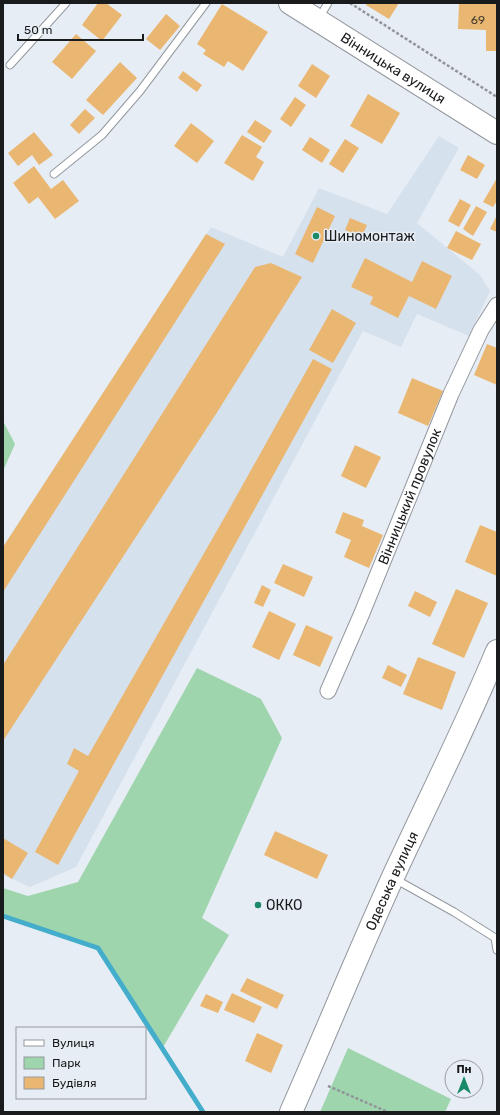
<svg xmlns="http://www.w3.org/2000/svg" width="500" height="1115" viewBox="0 0 500 1115" font-family="Rubik,sans-serif">
<style>
.built{fill:#d6e1ee}
.green{fill:#9ed5ad}
.lines{fill:none;stroke-linecap:round;stroke-linejoin:round}
.stream{stroke:#44adcb;stroke-width:5}
.building{fill:#eab773}
.service-casing{stroke:#93989e;stroke-width:9}
.minor-casing{stroke:#93989e;stroke-width:17}
.primary-casing{stroke:#93989e;stroke-width:24}
.path{stroke:#91959a;stroke-width:2.5;stroke-dasharray:3 2;stroke-linecap:butt}
.service{stroke:#fff;stroke-width:7}
.minor{stroke:#fff;stroke-width:15}
.primary{stroke:#fff;stroke-width:22}
.poi-dot{fill:#1b8a69;stroke:#e7edf4;stroke-width:1.5}
.labels{text-anchor:middle;stroke-width:3;stroke-linejoin:round;paint-order:stroke}
.number-label{font-size:12px;fill:#4d4232}
.street-label{font-size:14px;fill:#191b1d;stroke:#e7edf4}
.poi-label{font-size:14px;fill:#191b1d;stroke:#e7edf4;text-anchor:start}
</style>
<rect width="100%" height="100%" fill="#e7edf4"/>
<polygon class="built" points="439,136 459,148 417,223 480,275 490,291 469,336 417,314 401,347 363,331 76,867 30,887 3,875 3,547 211,227 283,257 319,188 387,214"/>
<g class="green">
<polygon points="3,421 15,444 3,471"/>
<polygon points="197,668 261,699 282,738 202,918 229,935 162,1049 98,948 3,916 3,888 28,896 78,882"/>
<polygon points="348,1048 451,1099 445,1112 320,1112"/>
</g>
<g class="lines">
<polyline class="stream" points="3,916 98,948 203,1112"/>
</g>
<g class="building">
<polygon points="98,3 106,3 122,15 102,41 82,25"/>
<polygon points="367,3 399,3 389,19 366,5"/>
<polygon points="459,3 497,3 497,51 486,51 486,30 458,29"/>
<polygon points="222,4 268,32 243,71 228,61 224,67 203,54 206,50 197,44"/>
<polygon points="166,14 180,26 160,50 146,39"/>
<polygon points="76,34 96,51 72,79 52,62"/>
<polygon points="120,62 137,78 103,115 86,100"/>
<polygon points="312,64 330,76 316,98 298,86"/>
<polygon points="183,71 202,85 197,92 178,78"/>
<polygon points="368,94 400,113 382,144 350,126"/>
<polygon points="295,97 306,105 291,127 280,119"/>
<polygon points="85,109 95,118 79,134 70,125"/>
<polygon points="255,120 272,131 264,143 247,132"/>
<polygon points="191,123 214,141 197,163 174,146"/>
<polygon points="34,132 53,155 39,165 32,155 18,166 8,153"/>
<polygon points="242,135 262,147 256,157 264,162 253,181 224,163"/>
<polygon points="310,137 330,150 322,163 302,150"/>
<polygon points="345,139 359,148 343,173 329,164"/>
<polygon points="468,155 485,165 477,179 460,170"/>
<polygon points="34,166 51,189 63,180 79,201 55,219 38,197 29,204 13,183"/>
<polygon points="497,178 497,201 493,207 483,202"/>
<polygon points="460,199 471,205 459,227 448,221"/>
<polygon points="476,206 487,212 473,236 463,229"/>
<polygon points="317,207 335,216 313,263 295,254"/>
<polygon points="497,215 497,232 490,229"/>
<polygon points="350,218 367,225 362,237 345,230"/>
<polygon points="456,231 481,244 472,260 447,248"/>
<polygon points="206,234 225,244 3,592 3,547"/>
<polygon points="365,258 412,282 422,261 452,276 436,309 409,296 398,318 370,304 373,297 351,287"/>
<polygon points="271,263 302,277 216,414 3,741 3,665 255,267"/>
<polygon points="332,309 356,323 333,363 309,350"/>
<polygon points="487,344 497,348 497,385 474,375"/>
<polygon points="313,359 332,369 58,865 35,852 79,771 67,764 74,748 88,756 227,513"/>
<polygon points="412,378 443,391 428,426 398,413"/>
<polygon points="355,445 381,457 366,488 341,476"/>
<polygon points="343,512 364,520 362,526 383,535 369,568 344,557 351,540 335,533"/>
<polygon points="480,525 497,532 497,576 465,562"/>
<polygon points="283,564 313,577 304,597 274,583"/>
<polygon points="262,585 271,590 263,607 254,603"/>
<polygon points="456,589 488,603 464,658 432,644"/>
<polygon points="415,591 437,602 430,617 408,606"/>
<polygon points="269,611 296,624 279,660 252,647"/>
<polygon points="306,625 333,637 320,667 293,655"/>
<polygon points="418,657 456,672 442,710 403,694"/>
<polygon points="388,665 407,675 401,687 382,678"/>
<polygon points="275,831 328,855 317,879 264,855"/>
<polygon points="3,838 28,853 12,879 3,873"/>
<polygon points="247,978 284,995 277,1009 240,991"/>
<polygon points="232,993 262,1007 254,1023 224,1010"/>
<polygon points="206,994 223,1002 218,1013 200,1006"/>
<polygon points="257,1033 283,1045 271,1073 245,1061"/>
</g>
<g class="lines">
<g class="service-casing">
<g id="service">
<polyline points="319,18 328,3"/>
<polyline points="10,65 66,3"/>
<polyline points="54,174 102,135 140,91 206,3"/>
<polyline points="395,879 454,912 497,939"/>
<polyline points="495,938 497,950"/>
</g>
</g>
<g class="minor-casing">
<g id="minor">
<path id="s1" d="M328 691 362 613 451 394 481 330 497 305"/>
</g>
</g>
<g class="primary-casing">
<g id="primary">
<path id="s2" d="M290 3 497 133"/>
<path id="s3" d="M291 1112C325 1035 357 956 392 879 427 803 465 728 497 651"/>
</g>
</g>
<g class="path">
<polyline points="350,3 497,97"/>
<polyline points="328,1086 388,1112"/>
</g>
<use href="#service" class="service"/>
<use href="#minor" class="minor"/>
<use href="#primary" class="primary"/>
</g>
<g class="poi-dot">
<circle cx="316" cy="236" r="4"/>
<circle cx="258" cy="905" r="4"/>
</g>
<g class="labels">
<g class="number-label">
<text x="478" y="24">69</text>
</g>
<g class="street-label">
<text dy="5" stroke="none"><textPath href="#s2" startOffset="122">Вінницька вулиця</textPath></text>
<text dy="5" stroke="none"><textPath href="#s1" startOffset="211">Вінницький провулок</textPath></text>
<text dy="5" stroke="none"><textPath href="#s3" startOffset="252">Одеська вулиця</textPath></text>
</g>
<g class="poi-label">
<text x="324" y="241">Шиномонтаж</text>
<text x="266" y="910">ОККО</text>
</g>
</g>
<rect width="500" height="1115" fill="none" stroke="#191b1d" stroke-width="8"/>
<rect x="16" y="1027" width="130" height="72" fill="#e7edf4" stroke="#95999e"/>
<rect x="24" y="1040" width="20" height="6" fill="#ffffff" stroke="#95999e"/>
<text x="52" y="1047" font-size="12" fill="#191b1d">Вулиця</text>
<rect x="24" y="1057" width="20" height="12" fill="#9ed5ad" stroke="#95999e"/>
<text x="52" y="1067" font-size="12" fill="#191b1d">Парк</text>
<rect x="24" y="1077" width="20" height="12" fill="#eab773" stroke="#95999e"/>
<text x="52" y="1087" font-size="12" fill="#191b1d">Будівля</text>
<g transform="translate(464 1079)"><circle r="19" fill="#e7edf4" stroke="#95999e"/>
<path d="M0-3L7 15L0 10L-7 15Z" fill="#1b8a69"/>
<text y="-6" font-size="11" font-weight="bold" text-anchor="middle" fill="#191b1d">Пн</text>
</g>
<path d="M18 34v6h125v-6" fill="none" stroke="#191b1d" stroke-width="2"/>
<text x="24" y="34" font-size="12" fill="#191b1d" stroke="#e7edf4" stroke-width="3" paint-order="stroke">50 m</text>
</svg>
